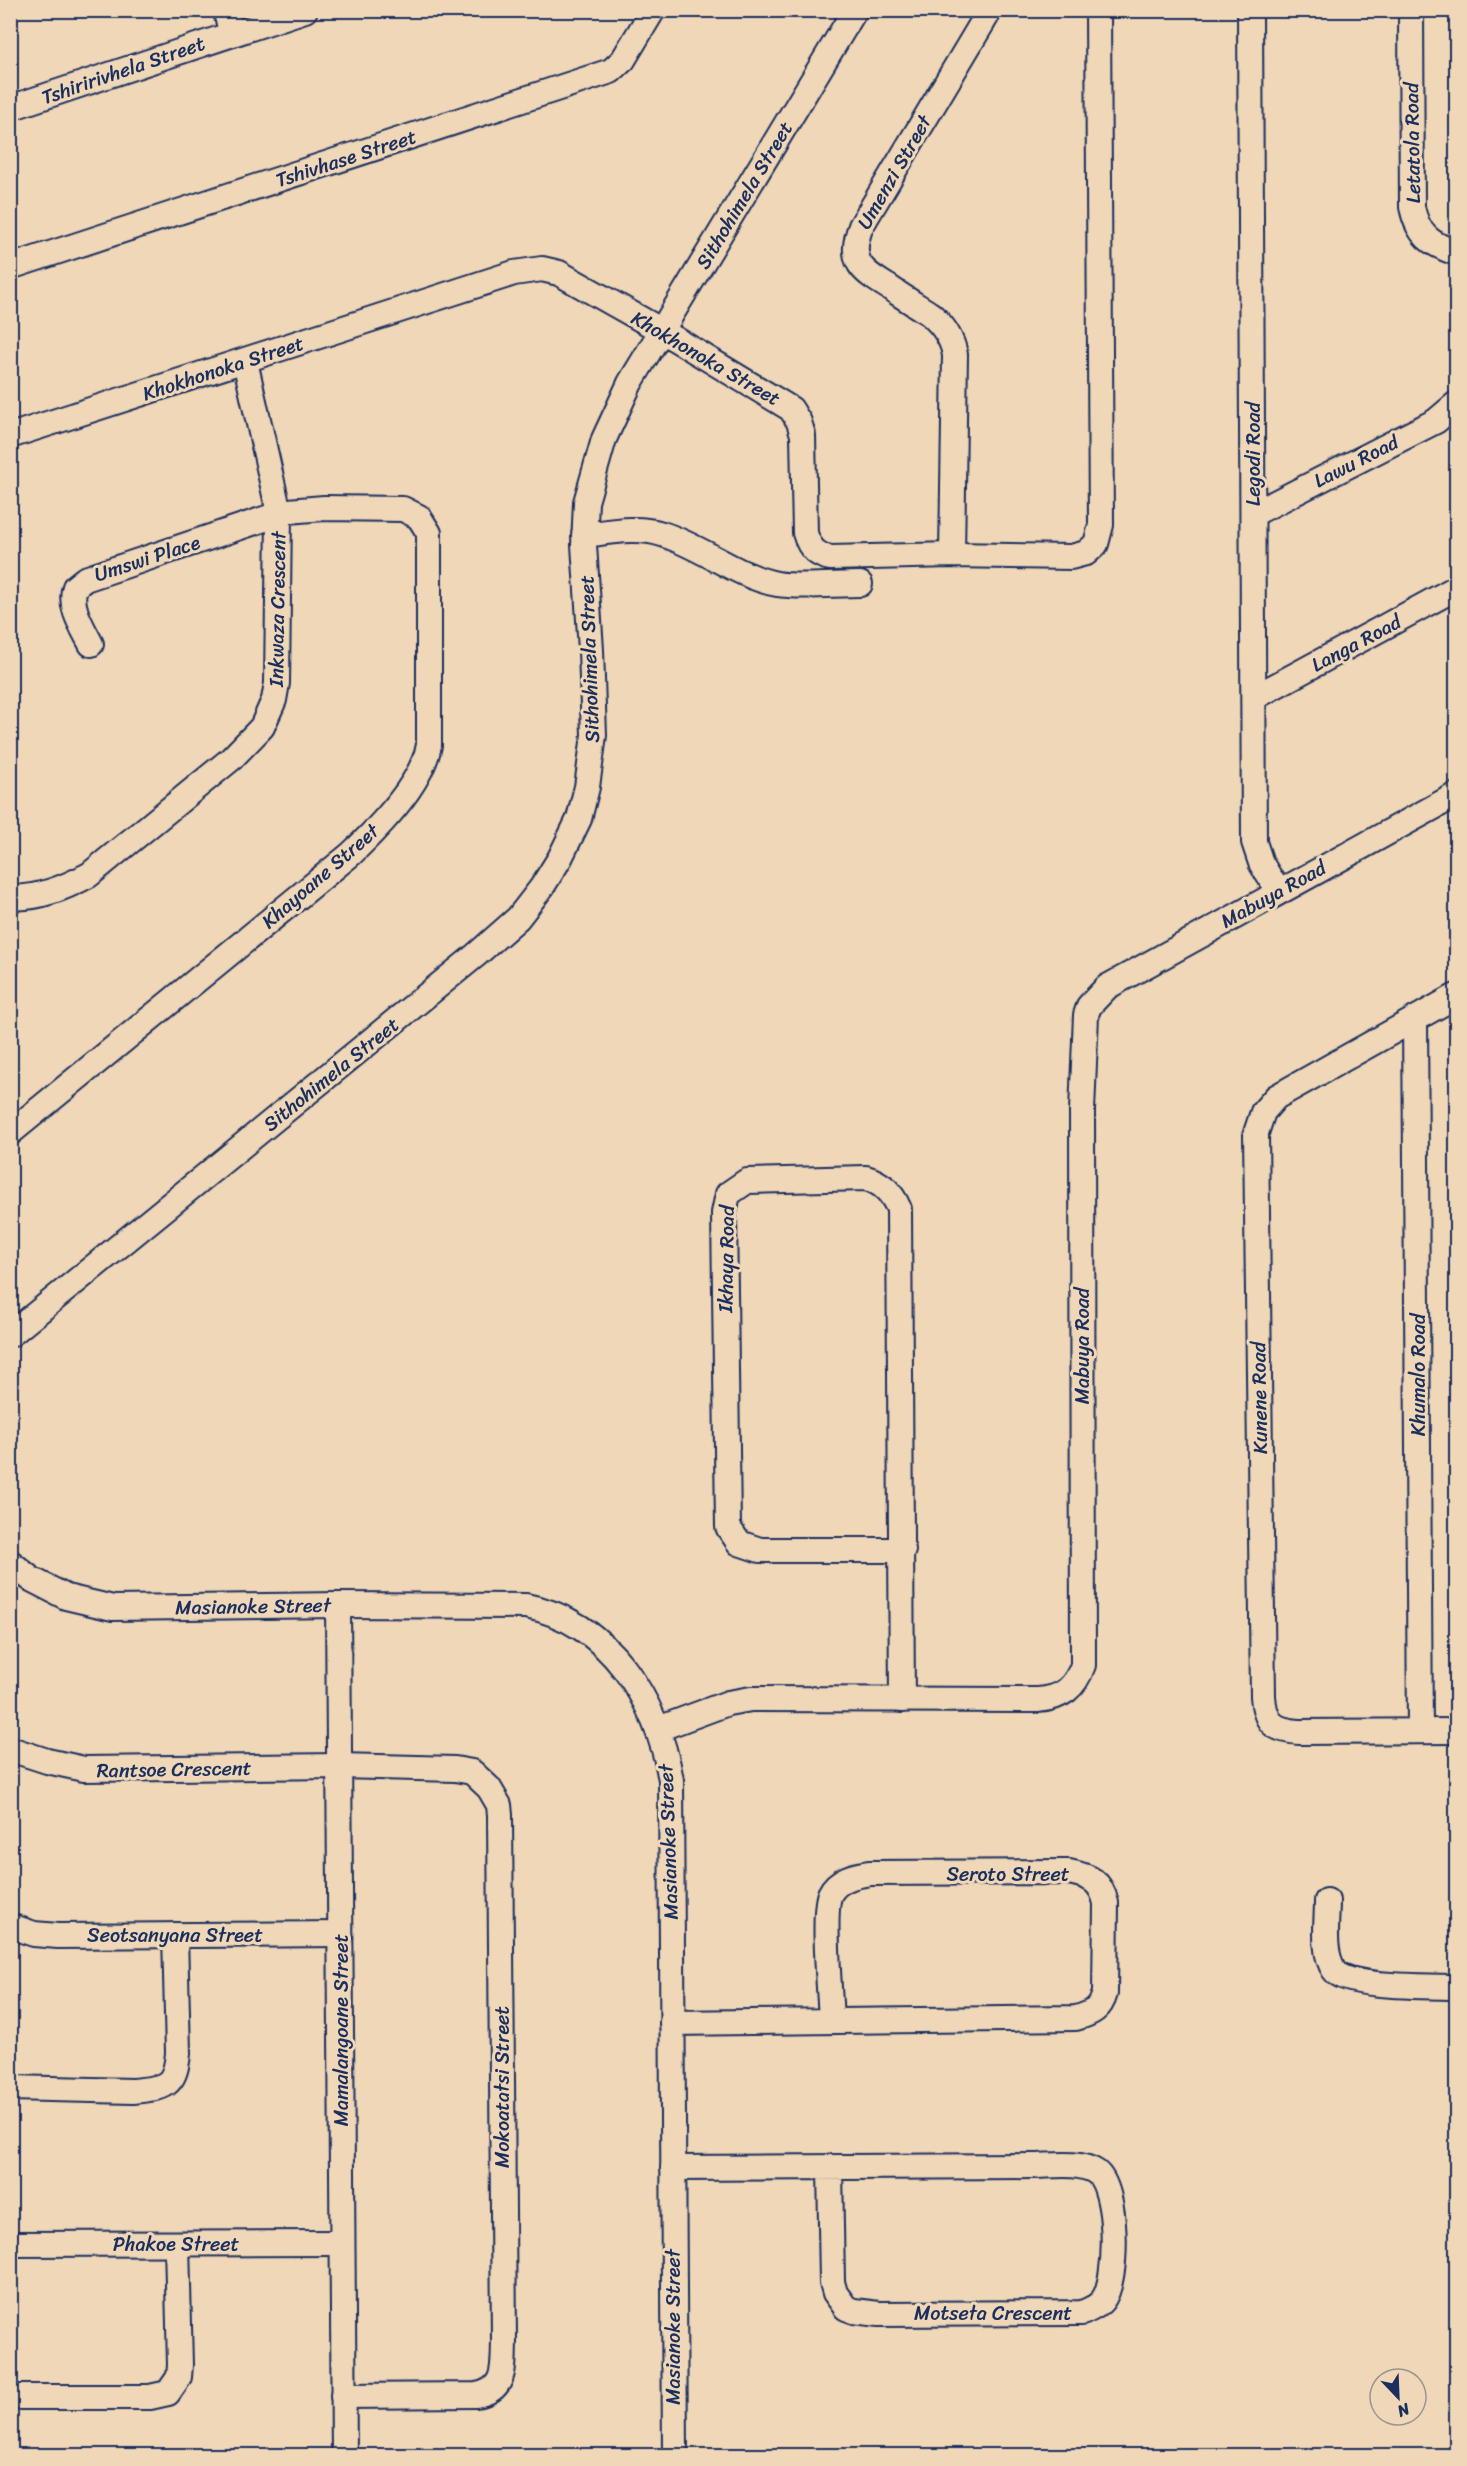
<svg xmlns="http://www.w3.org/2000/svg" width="1467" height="2466" viewBox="0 0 1467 2466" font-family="Sriracha,sans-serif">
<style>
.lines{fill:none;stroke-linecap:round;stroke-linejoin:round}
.minor-casing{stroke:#1b2f5e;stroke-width:28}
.minor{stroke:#efd7b7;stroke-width:24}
.labels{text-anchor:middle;stroke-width:6;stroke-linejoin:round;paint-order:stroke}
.street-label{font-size:20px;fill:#1b2f5e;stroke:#efd7b7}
</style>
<rect width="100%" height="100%" fill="#efd7b7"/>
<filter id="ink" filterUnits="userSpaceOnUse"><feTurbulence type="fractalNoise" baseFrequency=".0167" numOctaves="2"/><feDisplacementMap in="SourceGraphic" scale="12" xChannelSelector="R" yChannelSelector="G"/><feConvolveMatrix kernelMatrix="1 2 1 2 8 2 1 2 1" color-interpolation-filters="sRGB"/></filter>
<g filter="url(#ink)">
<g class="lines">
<g class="minor-casing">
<g id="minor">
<polyline points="225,10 232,33"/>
<polyline points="1250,10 1254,842 1261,863 1278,891"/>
<path d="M1411 10 1412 207C1418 236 1431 244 1456 253"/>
<polyline points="10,108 305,10"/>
<polyline points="10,267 611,71 623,60 653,10"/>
<path d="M10 436 514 273 542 269 559 273 662 331 791 409 799 422 803 435 805 533C809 547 816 556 831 558L952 555 1071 557 1086 553 1096 544 1101 525 1098 10"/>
<polyline points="1253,514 1436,421 1456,404"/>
<path d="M584 535C610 532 637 526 662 534 701 546 738 577 777 584 800 588 836 584 860 584"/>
<path d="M952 555 955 355C952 337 943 325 930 314 916 305 903 297 890 288 862 271 847 262 861 226L990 10"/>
<polyline points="1255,697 1456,588"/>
<path d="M10 897C37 900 66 887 89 875L231 759 262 727 274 700 277 683 279 513 245 361"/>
<path d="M1456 996 1276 1097 1263 1112 1256 1133 1263 1696C1265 1722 1272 1730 1299 1732L1456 1731"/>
<polyline points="1415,1019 1420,1731"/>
<path d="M10 1133 351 854C378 828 422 784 429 745V533L419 517 403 509 324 508 288 511 85 579 75 587C68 606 83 628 91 644"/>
<polyline points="10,1335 476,955 518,918 542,887 560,858 579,819 587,787 594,735 591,650 584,545 586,502 604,439 630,383 855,10"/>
<path d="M10 1562 31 1579 66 1597 113 1608 338 1605 526 1606C610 1622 657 1701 671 1780L675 2456"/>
<polyline points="338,1605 344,2456"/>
<path d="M902 1700 899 1209C892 1193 883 1183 866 1178L747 1181 728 1194 724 1213 728 1527 739 1543 760 1550H903"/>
<path d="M658 1729 728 1703 751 1699 1038 1700C1062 1698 1075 1688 1083 1665L1082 1111 1086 1015 1089 1006 1107 987 1456 795"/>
<path d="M10 1749 47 1761 84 1769 340 1766 455 1769 472 1772 489 1788 499 1805 500 1815 504 2341C503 2366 507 2390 476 2395L343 2396"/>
<path d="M1327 1901C1327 1922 1322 1952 1334 1970 1345 1988 1433 1986 1456 1987"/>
<polyline points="10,1926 34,1934 58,1936 340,1934"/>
<path d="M672 2023 1076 2018C1091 2014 1101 2009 1105 1993L1106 1903C1101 1881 1090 1876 1069 1872L870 1873C855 1875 837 1879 830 1894 822 1912 830 1995 831 2020"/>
<path d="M10 2088 133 2091C165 2088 175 2087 178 2053L175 1935"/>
<path d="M673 2168 1032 2166C1051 2166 1080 2161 1096 2172 1118 2188 1119 2281 1102 2301 1097 2307 1089 2310 1082 2313L879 2314 854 2311 846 2308 835 2293 832 2282 830 2168"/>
<polyline points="10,2244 342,2243"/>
<polyline points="10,2397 150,2397 168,2393 179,2377 180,2365 177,2244"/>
</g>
</g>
<use href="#minor" class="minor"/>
</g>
</g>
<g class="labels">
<g class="street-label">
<text transform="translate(123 70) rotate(-19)" y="7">Tshiririvhela Street</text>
<text transform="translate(1412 143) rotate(-91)" y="7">Letatola Road</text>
<text transform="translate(346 158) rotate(-18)" y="7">Tshivhase Street</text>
<text transform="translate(894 172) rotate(-60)" y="7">Umenzi Street</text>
<text transform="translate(744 195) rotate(-59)" y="7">Sithohimela Street</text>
<text transform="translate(706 358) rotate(30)" y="7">Khokhonoka Street</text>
<text transform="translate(223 368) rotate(-18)" y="7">Khokhonoka Street</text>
<text transform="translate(1253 454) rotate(-90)" y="7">Legodi Road</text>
<text transform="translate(1356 461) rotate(-27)" y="7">Lawu Road</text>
<text transform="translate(147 558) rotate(-18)" y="7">Umswi Place</text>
<text transform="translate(277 609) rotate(-89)" y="7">Inkwaza Crescent</text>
<text transform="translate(1356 643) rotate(-28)" y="7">Langa Road</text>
<text transform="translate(589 659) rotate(-92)" y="7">Sithohimela Street</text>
<text transform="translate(320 876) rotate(-41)" y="7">Khayoane Street</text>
<text transform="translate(1273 894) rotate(-29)" y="7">Mabuya Road</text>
<text transform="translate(331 1074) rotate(-39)" y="7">Sithohimela Street</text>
<text transform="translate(726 1259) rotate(-89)" y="7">Ikhaya Road</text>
<text transform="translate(1082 1346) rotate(-90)" y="7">Mabuya Road</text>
<text transform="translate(1418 1375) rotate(-90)" y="7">Khumalo Road</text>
<text transform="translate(1259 1398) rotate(-91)" y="7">Kunene Road</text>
<text transform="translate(253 1606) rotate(-1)" y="7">Masianoke Street</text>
<text transform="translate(174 1769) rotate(-1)" y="7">Rantsoe Crescent</text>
<text transform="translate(668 1842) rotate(-92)" y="7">Masianoke Street</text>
<text x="1008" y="1881">Seroto Street</text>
<text x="175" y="1942">Seotsanyana Street</text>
<text transform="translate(341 2030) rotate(-90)" y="7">Mamalangoane Street</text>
<text transform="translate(502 2087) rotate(-90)" y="7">Mokoatatsi Street</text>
<text x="176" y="2251">Phakoe Street</text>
<text x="993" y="2320">Motseta Crescent</text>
<text transform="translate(673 2327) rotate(-90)" y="7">Masianoke Street</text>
</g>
</g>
<rect width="1467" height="2466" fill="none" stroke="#efd7b7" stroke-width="36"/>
<rect x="18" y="18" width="1431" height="2430" fill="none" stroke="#1b2f5e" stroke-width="2" filter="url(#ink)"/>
<g transform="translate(1398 2397) rotate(157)"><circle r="28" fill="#efd7b7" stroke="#9a9493" stroke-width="1.5"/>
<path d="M0-4.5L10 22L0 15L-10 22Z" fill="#1b2f5e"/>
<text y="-9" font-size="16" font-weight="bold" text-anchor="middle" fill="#1b2f5e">N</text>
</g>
</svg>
